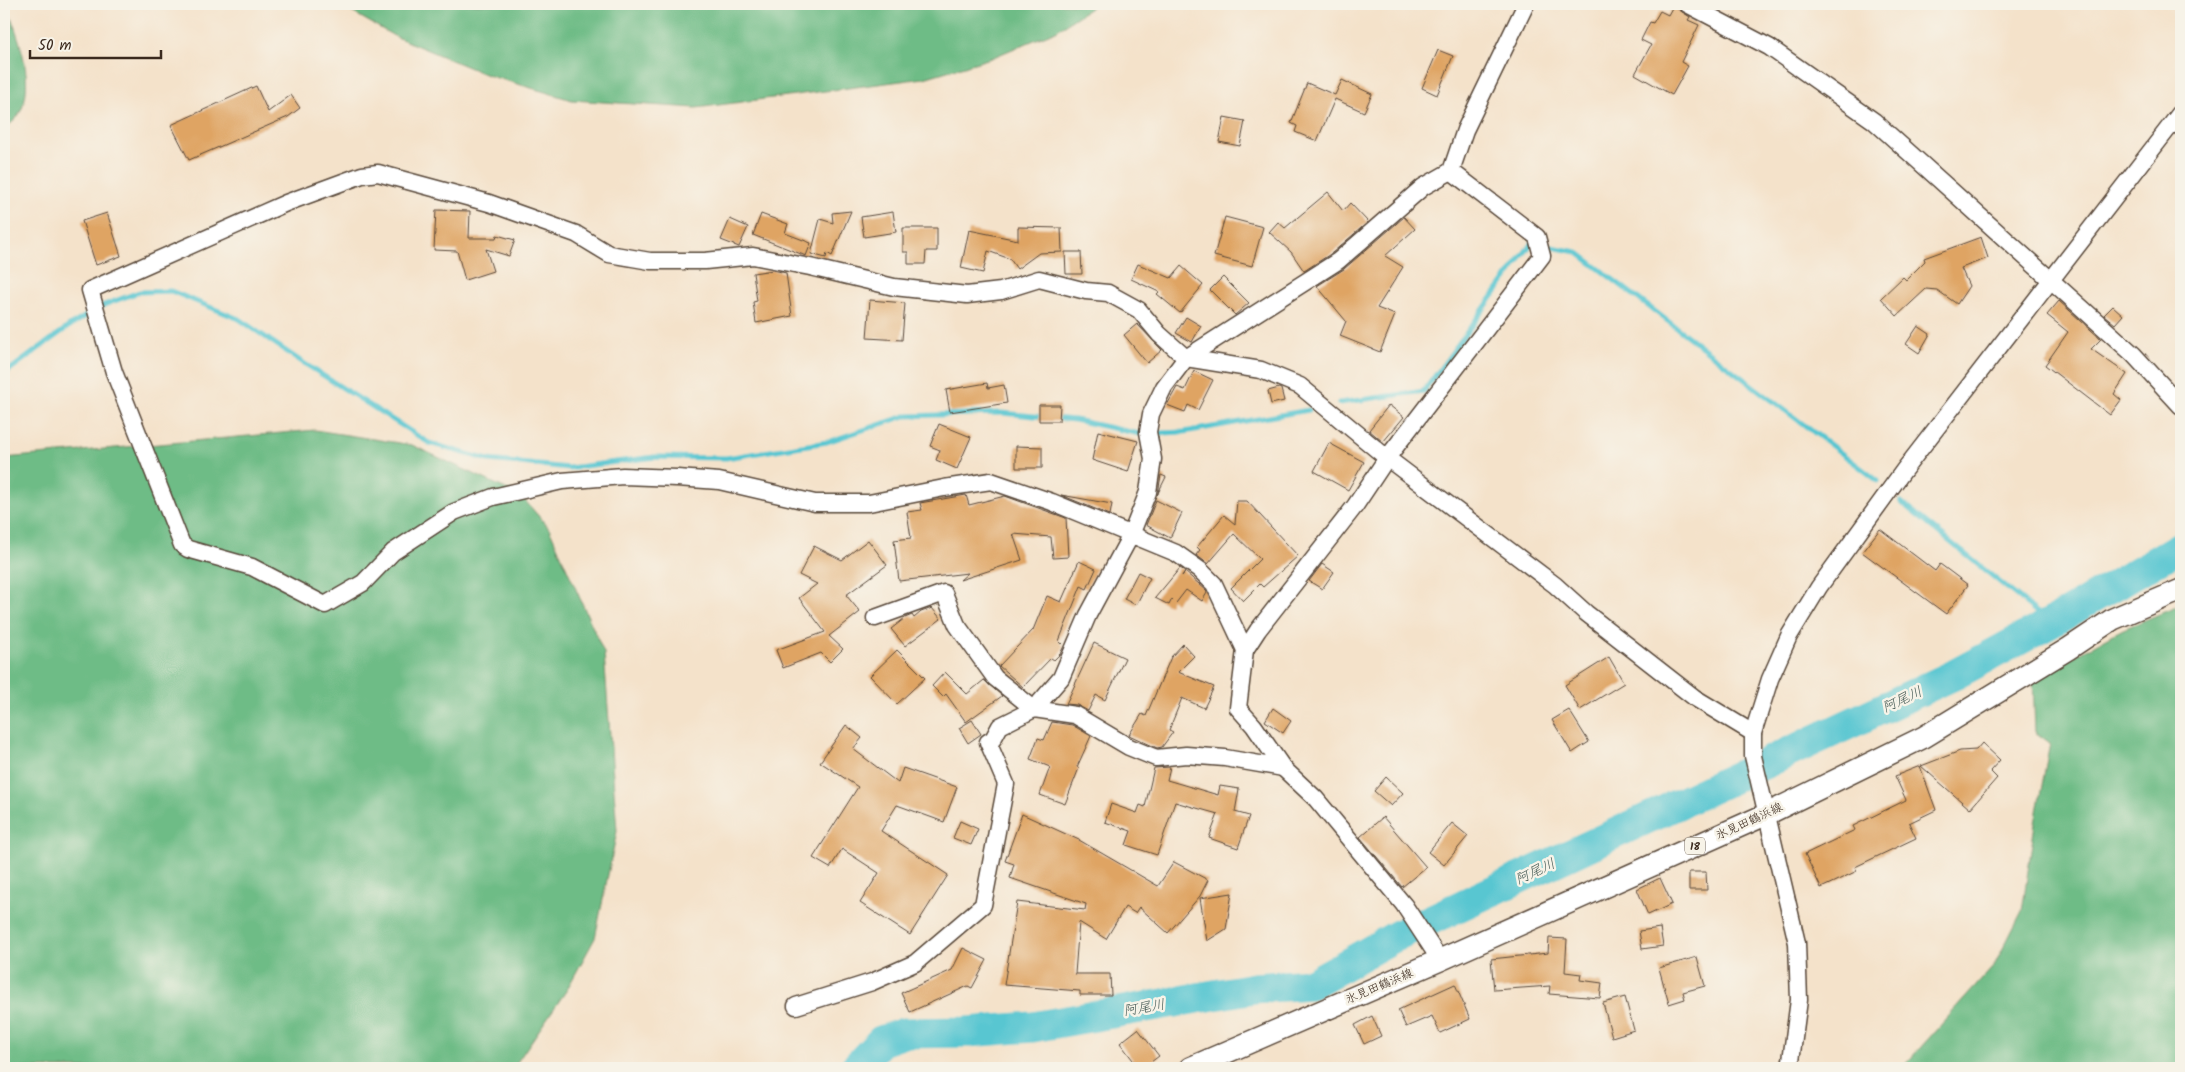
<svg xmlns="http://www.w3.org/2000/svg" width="2185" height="1072" viewBox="0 0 2185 1072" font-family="Kalam,'Klee One',sans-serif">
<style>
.forest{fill:#6ebc86;stroke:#547352}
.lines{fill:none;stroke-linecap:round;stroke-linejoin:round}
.stream{stroke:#59c6d1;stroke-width:5}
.river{stroke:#59c6d1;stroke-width:31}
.building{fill:#dfa464}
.minor-casing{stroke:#574638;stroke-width:19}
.major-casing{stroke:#574638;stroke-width:24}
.minor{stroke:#fff;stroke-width:16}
.major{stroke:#fff;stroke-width:21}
.labels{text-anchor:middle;stroke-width:5;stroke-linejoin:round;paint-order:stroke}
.shield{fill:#f7f3e8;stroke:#73665b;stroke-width:1}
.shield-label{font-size:11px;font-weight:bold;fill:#3b2a1e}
.street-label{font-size:12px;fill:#3b2a1e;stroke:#f7f3e8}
.water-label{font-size:14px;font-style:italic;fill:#445954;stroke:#f7f3e8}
</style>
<rect width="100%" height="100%" fill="#f7f3e8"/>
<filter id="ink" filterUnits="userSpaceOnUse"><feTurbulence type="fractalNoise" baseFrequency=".02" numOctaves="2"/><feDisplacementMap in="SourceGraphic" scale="10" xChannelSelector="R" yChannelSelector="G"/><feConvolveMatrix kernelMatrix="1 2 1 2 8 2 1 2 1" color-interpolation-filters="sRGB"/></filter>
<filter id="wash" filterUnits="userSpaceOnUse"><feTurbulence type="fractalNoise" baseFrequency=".0096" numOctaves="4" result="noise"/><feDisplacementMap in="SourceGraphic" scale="20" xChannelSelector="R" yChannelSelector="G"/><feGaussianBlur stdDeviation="1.12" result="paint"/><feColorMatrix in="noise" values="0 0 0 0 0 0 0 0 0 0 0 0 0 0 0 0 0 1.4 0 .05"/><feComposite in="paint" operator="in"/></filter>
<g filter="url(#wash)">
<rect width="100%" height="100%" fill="#f4e2ca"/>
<g class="forest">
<path d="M4 4H6C18 35 38 85 18 116 15 121 8 125 4 129Z"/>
<polygon points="338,4 1096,4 1056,31 991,58 924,78 696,108 572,100 487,75 394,36"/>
<polygon points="315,430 412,445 521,496 549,528 604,653 617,831 595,938 566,991 513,1068 4,1068 4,458"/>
<polygon points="2181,605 2181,669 2176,677 2181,691 2181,1068 1902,1068 1994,966 2022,911 2036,817 2050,743 2035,732 2033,679 2121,630"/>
</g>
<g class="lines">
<g class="stream">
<polyline points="1552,247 1577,252 1878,481"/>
<polyline points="4,374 68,327 104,305 139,292 171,291 239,319 302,362 429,443 488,460 569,468 655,457 726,458 827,442 905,416 1001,413 1045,417"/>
<polyline points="1339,403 1424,391 1531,244"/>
<polyline points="1053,418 1075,420 1140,434 1184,432 1309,410"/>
<polyline points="1901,502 2050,623"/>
</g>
<polyline class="river" points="855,1068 881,1041 904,1033 967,1032 1033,1027 1254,988 1311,984 1398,935 1954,675 2056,620 2181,546"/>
</g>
<g id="blocks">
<g class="building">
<polygon points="1673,6 1690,17 1688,20 1699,25 1681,62 1688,66 1672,95 1635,74 1651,45 1641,40 1650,22 1653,23 1660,11 1668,15"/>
<polygon points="1438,50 1453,56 1437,95 1422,88"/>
<polygon points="1342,80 1372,94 1364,112 1335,99 1317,141 1295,132 1297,126 1291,123 1307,83 1335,95"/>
<polygon points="256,86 268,112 291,95 300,108 288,117 189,160 171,125"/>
<polygon points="1224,117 1245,121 1240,146 1219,142"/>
<polygon points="1328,192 1343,211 1350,203 1368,222 1332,253 1304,271 1291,252 1269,232 1278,222 1285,228"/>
<polygon points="436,210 470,211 469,238 496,238 497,235 515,240 509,256 486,249 493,271 465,280 457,251 434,250"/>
<polygon points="851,211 832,256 827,253 826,258 811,254 820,219 833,223 832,213"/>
<polygon points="893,212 896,232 864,237 861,217"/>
<polygon points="107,213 121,256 96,265 82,221"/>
<polygon points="761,214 788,224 785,233 811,243 806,256 753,235"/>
<polygon points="1225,217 1263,227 1252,266 1214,256"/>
<polygon points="1404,217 1415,229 1385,256 1403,267 1377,308 1395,315 1380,352 1340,336 1346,321 1317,286 1344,269"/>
<polygon points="730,219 748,227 739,247 721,240"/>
<polygon points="1018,227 1061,228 1062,252 1039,253 1017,269 1010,259 988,251 983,273 961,268 969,230 1018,240"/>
<polygon points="903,228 937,228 937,251 926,251 925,264 908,264 908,252 903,252"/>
<polygon points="1981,237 1988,258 1961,268 1969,286 1957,304 1937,290 1926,289 1897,316 1881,298 1903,277 1906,280 1925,261 1924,258"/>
<polygon points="1065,252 1081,252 1082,274 1066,274"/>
<polygon points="1138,264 1171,278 1181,266 1203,285 1180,313 1157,294 1159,292 1131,279"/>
<polygon points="773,270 786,273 792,316 756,323 753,302 757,301 753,273"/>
<polygon points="1223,277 1249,303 1235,315 1210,290"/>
<polygon points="870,300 905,303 902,340 867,338"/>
<polygon points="2059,301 2101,339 2091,349 2127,374 2114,394 2121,400 2110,415 2045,365 2068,332 2047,315"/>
<polygon points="2113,306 2123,315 2115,324 2104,315"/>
<polygon points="1186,317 1201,326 1192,342 1176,333"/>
<polygon points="1137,324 1162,350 1147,363 1124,335"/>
<polygon points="1918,326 1930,334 1919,353 1906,344"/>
<polygon points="1194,371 1213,380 1198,410 1188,405 1185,412 1167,405 1177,387 1185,390"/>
<polygon points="987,383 988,388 1004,385 1007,403 950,412 946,390"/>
<polygon points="1279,388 1281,389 1284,401 1271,404 1268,391"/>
<polygon points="1039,405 1060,405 1059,421 1039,421"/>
<polygon points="1389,405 1404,417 1383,442 1369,430"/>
<polygon points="939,424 971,437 957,469 936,460 940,450 930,446"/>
<polygon points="1098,431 1138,441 1128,472 1092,460"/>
<polygon points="1329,443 1364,462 1348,490 1314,471"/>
<polygon points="1016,446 1042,447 1042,468 1016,468"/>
<polygon points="1161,475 1166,477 1157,495 1158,494"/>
<polygon points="966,495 969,505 1005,496 1066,518 1068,557 1053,558 1051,537 1013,534 1022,560 960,580 968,573 899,581 894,540 911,538 907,512 922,510 920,503"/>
<polygon points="1061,495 1112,504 1110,515"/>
<polygon points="1156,500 1182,513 1170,538 1146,525"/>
<polygon points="1237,501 1247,501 1298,556 1263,587 1260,584 1243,601 1231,588 1260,559 1234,534 1208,564 1196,555 1200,550 1197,547 1224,515 1235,524"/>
<polygon points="1880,529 1935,571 1940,564 1968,585 1946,614 1862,552"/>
<polygon points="868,540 887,565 846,595 860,612 829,636 843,649 830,662 821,653 783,668 776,650 825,632 799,598 817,584 799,575 814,546 842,560"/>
<polygon points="1079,561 1096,569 1087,589 1081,586 1059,641 1064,646 1060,654 1054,660 1051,658 1023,687 999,666 1033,630 1047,596 1061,602"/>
<polygon points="1322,564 1334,572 1322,589 1309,581"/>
<polygon points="1180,568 1185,571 1182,576 1185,572 1206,590 1207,593 1202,601 1186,590 1176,603 1172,599 1169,605 1155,598"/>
<polygon points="1138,572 1150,578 1136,605 1124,599"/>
<polygon points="932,608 941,619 905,646 891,629 905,618 912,615 914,618 921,612"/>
<polygon points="1094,643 1125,658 1105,700 1096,695 1088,711 1077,705 1066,704"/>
<polygon points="1183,644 1194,656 1178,672 1214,687 1204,708 1182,698 1169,730 1173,732 1162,747 1157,748 1129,735 1142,714 1146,716 1171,657"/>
<polygon points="897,650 925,678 897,704 870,676"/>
<polygon points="1609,657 1624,683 1580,710 1565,685"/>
<polygon points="945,672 967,694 984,680 1002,696 966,722 946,694 943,697 932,686"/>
<polygon points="1273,708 1291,721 1283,733 1265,721"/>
<polygon points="1569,710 1589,742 1572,753 1552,720"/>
<polygon points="972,720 981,734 968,743 959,728"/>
<polygon points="1052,722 1072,725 1091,736 1077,767 1079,768 1065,804 1040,795 1050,767 1030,759 1038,738 1044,740"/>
<polygon points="846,725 862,738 853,749 898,783 903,768 957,787 944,822 897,805 881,831 948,875 910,935 860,903 879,873 842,849 830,868 813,858 858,787 820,762"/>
<polygon points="1982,743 2000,760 1990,771 1997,778 1970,809 1921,766 1960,751 1976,750"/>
<polygon points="1920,766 1936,810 1909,823 1916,838 1855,867 1857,871 1821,888 1805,854 1855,830 1853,826 1906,800 1895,776"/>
<polygon points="1170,767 1167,780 1218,795 1220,786 1239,789 1235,812 1249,816 1238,848 1209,838 1218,814 1175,802 1157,855 1126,845 1131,831 1105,822 1111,804 1137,813 1140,805 1145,807 1154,768"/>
<polygon points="1386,777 1403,793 1391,806 1374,791"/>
<polygon points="1022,814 1079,840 1158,886 1174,862 1208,880 1200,896 1168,933 1139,907 1135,913 1125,907 1106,939 1079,922 1075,974 1110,974 1111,995 1080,995 1080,991 1004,985 1017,902 1085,910 1086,904 1010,878 1014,864 1005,861"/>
<polygon points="1383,817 1426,867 1402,887 1360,837"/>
<polygon points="960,821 978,829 971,845 953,838"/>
<polygon points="1452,823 1468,836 1444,865 1428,852"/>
<polygon points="1689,872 1706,872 1707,890 1689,890"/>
<polygon points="1660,878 1672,904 1648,915 1637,889"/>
<polygon points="1232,893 1226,929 1207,941 1200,898"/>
<polygon points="1660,928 1663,946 1642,949 1639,931"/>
<polygon points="1549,938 1567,939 1565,972 1581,974 1580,980 1602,983 1600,998 1549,994 1550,986 1494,990 1491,959 1548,953"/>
<polygon points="963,948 987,960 972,988 968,986 910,1012 901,993 952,970"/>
<polygon points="1697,957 1705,986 1683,992 1685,999 1669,1004 1659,968"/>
<polygon points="1455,984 1470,1019 1440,1033 1432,1016 1406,1027 1398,1010"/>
<polygon points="1625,997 1634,1030 1612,1037 1603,1003"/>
<polygon points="1372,1016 1381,1036 1364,1044 1355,1025"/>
<polygon points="1138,1029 1159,1056 1143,1068 1139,1068 1120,1043"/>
</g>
</g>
</g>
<g filter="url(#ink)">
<use href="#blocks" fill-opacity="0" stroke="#574638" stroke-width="1"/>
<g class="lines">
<g class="minor-casing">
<g id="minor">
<polyline points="1687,4 1769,47 1874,121 2133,354 2181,406"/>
<polyline points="875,618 944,593 957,625 995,678 1034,709 1075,715 1129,747 1156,758 1186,755 1225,758 1283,768"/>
<polyline points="1245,650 1214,584 1200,570 1176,553 1052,502 991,481 944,488 869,503 815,503 719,481 677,478 623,476 562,481 493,497 454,512 393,552 363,583 325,605 252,567 188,549 182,545 114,372 90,290 286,203 362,175 378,173 489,203 576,234 609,254 650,261 705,261 753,256 810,267 894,287 967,295 1001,291 1039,279 1086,291 1108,293 1139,310 1159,334 1186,358 1261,370 1300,386 1387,458 1555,585 1586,613 1695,698 1753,733"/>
<polyline points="1440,960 1404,905 1316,799 1283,768 1254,726 1238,708 1245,650 1258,630 1355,506 1387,458 1542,256 1537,237 1451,171"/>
<polyline points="796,1006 872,982 915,963 983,905 1006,784 988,742 993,739 1000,726 1034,709 1061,678 1088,615 1131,535 1148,492 1153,459 1148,432 1151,414 1164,387 1186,358 1338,261 1423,187 1451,171 1465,130 1526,4"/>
<polyline points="1790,1068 1799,1000 1797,943 1753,756 1753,733 1770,679 1789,636 1819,587 1904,470 2181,112"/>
</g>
</g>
<g class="major-casing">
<polyline id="major" points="1190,1068 1440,960 1765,815 1924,737 2068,649 2113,619 2181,590"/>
</g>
<use href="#minor" class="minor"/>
<use href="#major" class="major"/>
</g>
</g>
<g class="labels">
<rect class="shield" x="1685" y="837.5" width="20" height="17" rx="4"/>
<g class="shield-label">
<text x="1695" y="850">18</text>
</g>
<g class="street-label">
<text transform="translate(1749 821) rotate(-25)" y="4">氷見田鶴浜線</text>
<text transform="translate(1379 986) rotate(-23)" y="4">氷見田鶴浜線</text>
</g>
<g class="water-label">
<text transform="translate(1902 699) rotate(-25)" y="5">阿尾川</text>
<text transform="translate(1535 871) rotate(-25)" y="5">阿尾川</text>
<text transform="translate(1144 1007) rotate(-10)" y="5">阿尾川</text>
</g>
</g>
<rect width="2185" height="1072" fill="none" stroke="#f7f3e8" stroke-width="20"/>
<path d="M30 50v8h131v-8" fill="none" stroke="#3b2a1e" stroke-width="2.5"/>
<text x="38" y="50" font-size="15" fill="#3b2a1e" stroke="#f7f3e8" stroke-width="4" paint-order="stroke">50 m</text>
</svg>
